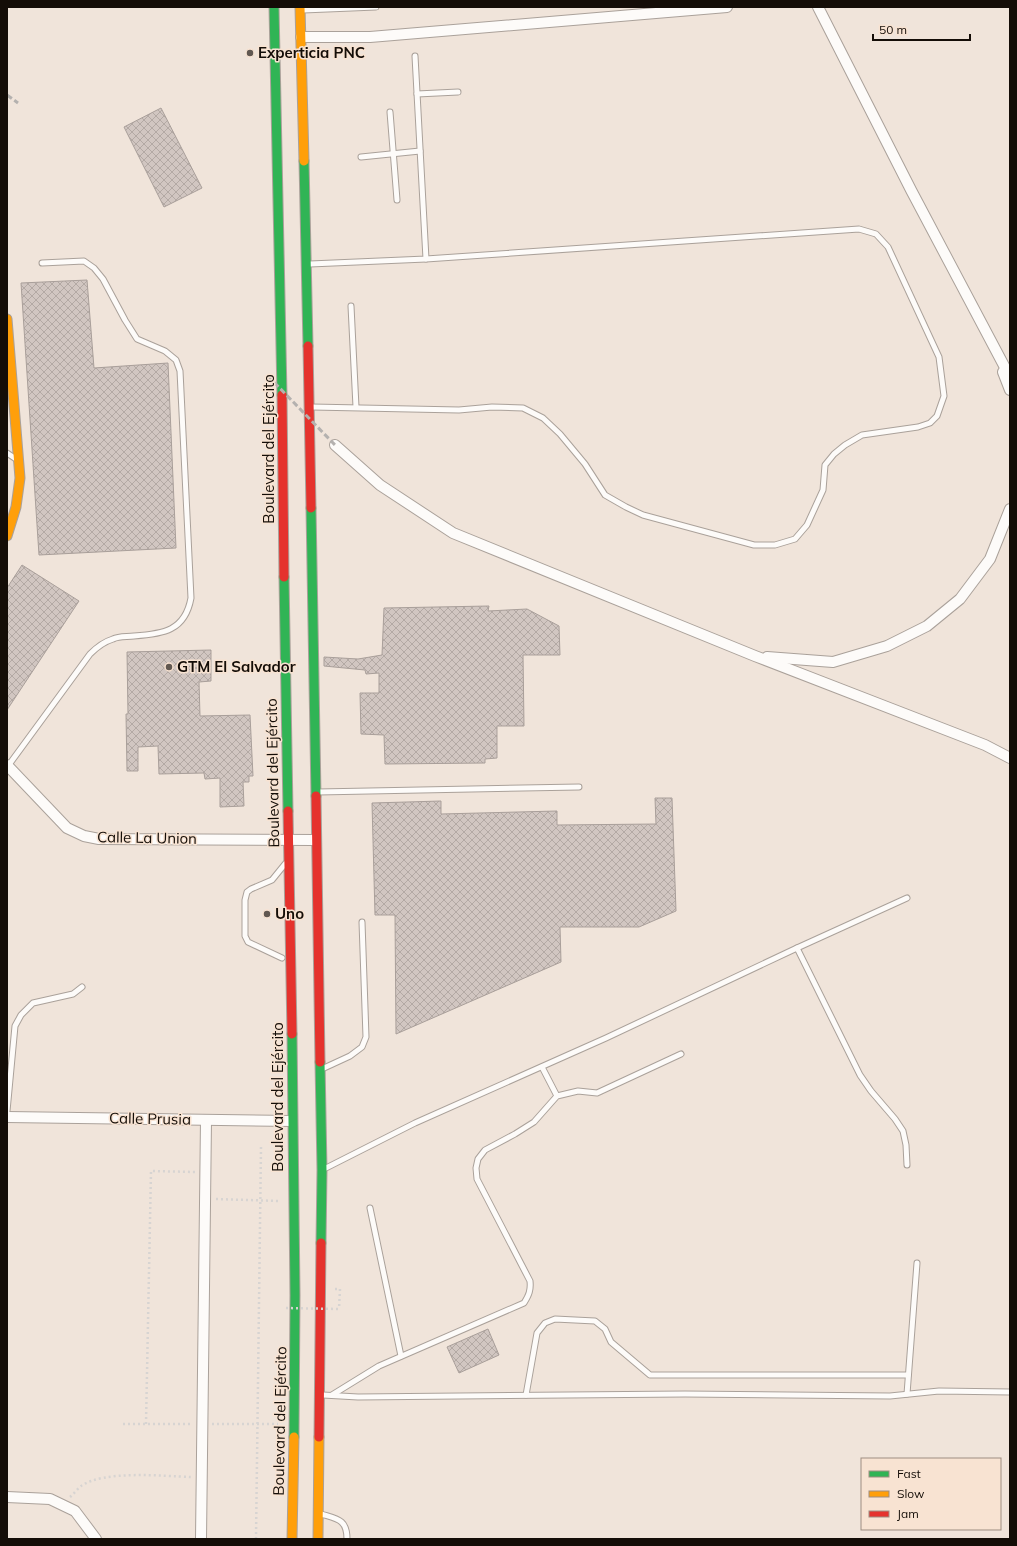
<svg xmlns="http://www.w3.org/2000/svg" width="1017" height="1546" viewBox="0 0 1017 1546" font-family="Mulish,sans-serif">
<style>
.building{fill:url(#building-cross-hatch);stroke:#a99f9a}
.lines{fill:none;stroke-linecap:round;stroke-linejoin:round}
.lane-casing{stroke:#aaa19a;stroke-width:7}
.street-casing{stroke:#aaa19a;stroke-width:12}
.fast-casing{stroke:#aaa19a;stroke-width:11}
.slow-casing{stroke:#aaa19a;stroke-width:11}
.jam-casing{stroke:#aaa19a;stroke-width:11}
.path{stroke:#d7d4d2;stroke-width:2.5;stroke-dasharray:2 3;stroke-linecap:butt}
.lane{stroke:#fdfbf9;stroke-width:5}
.street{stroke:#fdfbf9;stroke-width:10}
.fast{stroke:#30b455;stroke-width:9}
.slow{stroke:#ff9f0a;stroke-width:9}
.jam{stroke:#e5322d;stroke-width:9}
.rail{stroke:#b4b1af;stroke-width:3;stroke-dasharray:6 3;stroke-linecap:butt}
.path-bridge{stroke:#d7d4d2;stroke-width:2.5;stroke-dasharray:2 3;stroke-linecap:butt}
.poi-dot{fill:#615851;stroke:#f8e3d2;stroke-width:1.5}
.labels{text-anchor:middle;stroke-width:3;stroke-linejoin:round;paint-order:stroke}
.poi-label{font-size:15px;font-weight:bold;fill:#140d07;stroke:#f8e3d2;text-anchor:start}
.street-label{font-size:15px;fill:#140d07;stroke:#f8e3d2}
</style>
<defs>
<pattern id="building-cross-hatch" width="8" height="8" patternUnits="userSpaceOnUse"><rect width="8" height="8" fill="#d1c6c1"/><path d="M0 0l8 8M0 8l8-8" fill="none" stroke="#b3a9a4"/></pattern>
</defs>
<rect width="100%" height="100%" fill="#f0e4da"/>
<g class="building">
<polygon points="161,108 202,188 164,207 124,127"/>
<polygon points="87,280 94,368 168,363 176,548 39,555 21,283"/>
<polygon points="22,565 79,601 7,710 7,588"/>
<polygon points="489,606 488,611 527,609 559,626 560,655 523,655 524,726 497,726 497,758 485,759 485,763 385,764 384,735 361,734 360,693 379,693 379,673 366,674 365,670 324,666 324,657 358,659 382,655 384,608"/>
<polygon points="211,650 211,681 199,682 200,716 250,715 253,776 249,776 249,782 243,782 244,806 220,807 220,778 205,779 204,773 159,774 158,746 138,747 138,771 127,771 126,714 128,714 127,652"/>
<polygon points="655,798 672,798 676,911 639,927 560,927 561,962 396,1034 395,915 375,915 372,803 441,801 441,814 557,811 557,825 656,824"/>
<polygon points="488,1329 499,1355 459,1373 447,1347"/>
</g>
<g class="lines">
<g class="lane-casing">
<g id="lane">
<polyline points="303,10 376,7"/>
<polyline points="417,94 458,92"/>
<polyline points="390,112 397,200"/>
<polyline points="361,157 420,151"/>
<polyline points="310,264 426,259 415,56"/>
<polyline points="351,306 356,407"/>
<polyline points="312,407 459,410 492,407 523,408 543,418 560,434 585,464 605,495 626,507 643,515 754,545 775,545 795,539 807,525 823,490 825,465 834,454 845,445 862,435 918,427 930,423 937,416 944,396 939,357 888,247 876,234 859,229 426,259"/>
<polyline points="7,453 16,459"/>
<path d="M8 766 90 654C97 647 103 642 113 639 119 636 127 637 134 636 163 634 185 631 191 598L180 371 176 360 165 351 137 339 125 320 103 279 94 268 84 261 42 263"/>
<polyline points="318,792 579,787"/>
<polyline points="797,948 860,1075 871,1091 895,1119 903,1131 906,1145 907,1165"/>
<polyline points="282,958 248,942 245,936 245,900 247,892 251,889 272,880 285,864"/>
<polyline points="542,1067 557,1096"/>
<polyline points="324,1068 350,1056 362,1047 366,1037 362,922"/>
<polyline points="7,1111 15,1026 21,1015 33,1003 73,994 82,987"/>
<polyline points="326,1168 415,1123 606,1038 797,948 907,898"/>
<polyline points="370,1208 401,1356"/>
<polyline points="907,1394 917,1263"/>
<polyline points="323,1395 358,1397 685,1394 890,1396 939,1391 1010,1392"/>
<path d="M332 1395 379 1366 524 1303C529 1295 531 1290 530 1281L477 1179 476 1168 478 1159 485 1150 515 1134 534 1122 557 1096 578 1091 597 1093 681 1054"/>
<polyline points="526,1395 537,1333 545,1323 555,1319 595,1321 605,1329 611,1342 650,1375 908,1375"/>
<path d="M321 1514C337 1519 347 1519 347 1539"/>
</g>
</g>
<g class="street-casing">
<g id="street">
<polyline points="818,7 911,190 1010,377"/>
<polyline points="301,37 370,37 727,7"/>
<polyline points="1003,372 1010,390"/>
<polyline points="335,445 380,485 453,533 755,656 985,745 1010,758"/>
<polyline points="767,657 833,662 887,646 927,626 960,599 990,559 1010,509"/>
<polyline points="7,765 67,828 84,836 99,839 316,840"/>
<polyline points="7,1117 292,1121"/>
<polyline points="7,1497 50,1499 75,1511 96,1539"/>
<polyline points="201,1539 206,1120"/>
</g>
</g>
<g class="fast-casing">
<g id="fast">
<polyline points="274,7 282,395"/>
<polyline points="304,161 308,346"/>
<polyline points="311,508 316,796"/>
<polyline points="284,577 288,811"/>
<polyline points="292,1034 295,1295 294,1437"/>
<polyline points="320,1062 322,1170 321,1243"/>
</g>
</g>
<g class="slow-casing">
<g id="slow">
<polyline points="300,7 304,161"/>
<polyline points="7,319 20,478 16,507 7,536"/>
<polyline points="292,1539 294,1437"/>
<polyline points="318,1539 319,1437"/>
</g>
</g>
<g class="jam-casing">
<g id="jam">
<polyline points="308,346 311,508"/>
<polyline points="282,395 284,577"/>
<polyline points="316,796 320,1062"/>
<polyline points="288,811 292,1034"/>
<polyline points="319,1437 321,1243"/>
</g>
</g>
<g class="path">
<polyline points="216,1199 279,1201"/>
<polyline points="335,1289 340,1289 339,1309"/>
<polyline points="123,1424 191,1424"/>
<polyline points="146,1424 151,1171 195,1172"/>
<polyline points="212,1424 278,1424"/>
<path d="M70 1497C74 1494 77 1489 81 1486 104 1470 163 1476 191 1477"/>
<polyline points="256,1539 261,1147"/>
</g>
<use href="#lane" class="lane"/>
<use href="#street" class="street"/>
<use href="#fast" class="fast"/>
<use href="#slow" class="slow"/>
<use href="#jam" class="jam"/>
<g class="rail">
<polyline points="7,95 18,103"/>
<polyline points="268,376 335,445"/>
</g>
<polyline class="path-bridge" points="286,1308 339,1309"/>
</g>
<g class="poi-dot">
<circle cx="250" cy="53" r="4"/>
<circle cx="169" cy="667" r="4"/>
<circle cx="267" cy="914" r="4"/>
</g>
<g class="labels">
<g class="poi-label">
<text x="258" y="58">Experticia PNC</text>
<text x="177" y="672">GTM El Salvador</text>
<text x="275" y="919">Uno</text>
</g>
<g class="street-label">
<text transform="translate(269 449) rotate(-90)" y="5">Boulevard del Ejército</text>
<text transform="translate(273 773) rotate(-91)" y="5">Boulevard del Ejército</text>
<text transform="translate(147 838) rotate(1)" y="5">Calle La Union</text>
<text transform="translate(278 1097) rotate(-90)" y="5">Boulevard del Ejército</text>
<text transform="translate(150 1119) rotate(1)" y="5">Calle Prusia</text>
<text transform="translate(280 1421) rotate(-89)" y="5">Boulevard del Ejército</text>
</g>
</g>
<rect width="1017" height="1546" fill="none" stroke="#140d07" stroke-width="16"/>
<rect x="861" y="1458" width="140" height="72" fill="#f8e3d2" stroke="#9d8d81"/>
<rect x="869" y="1471" width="20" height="6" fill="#30b455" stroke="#9d8d81"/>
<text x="897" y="1478" font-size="12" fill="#140d07">Fast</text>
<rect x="869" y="1491" width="20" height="6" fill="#ff9f0a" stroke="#9d8d81"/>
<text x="897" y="1498" font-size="12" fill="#140d07">Slow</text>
<rect x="869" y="1511" width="20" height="6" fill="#e5322d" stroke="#9d8d81"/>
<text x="897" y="1518" font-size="12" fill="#140d07">Jam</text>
<path d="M873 34v6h97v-6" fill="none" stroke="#140d07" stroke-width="2"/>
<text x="879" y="34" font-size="12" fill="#140d07" stroke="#f8e3d2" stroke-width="3" paint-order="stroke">50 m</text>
</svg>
